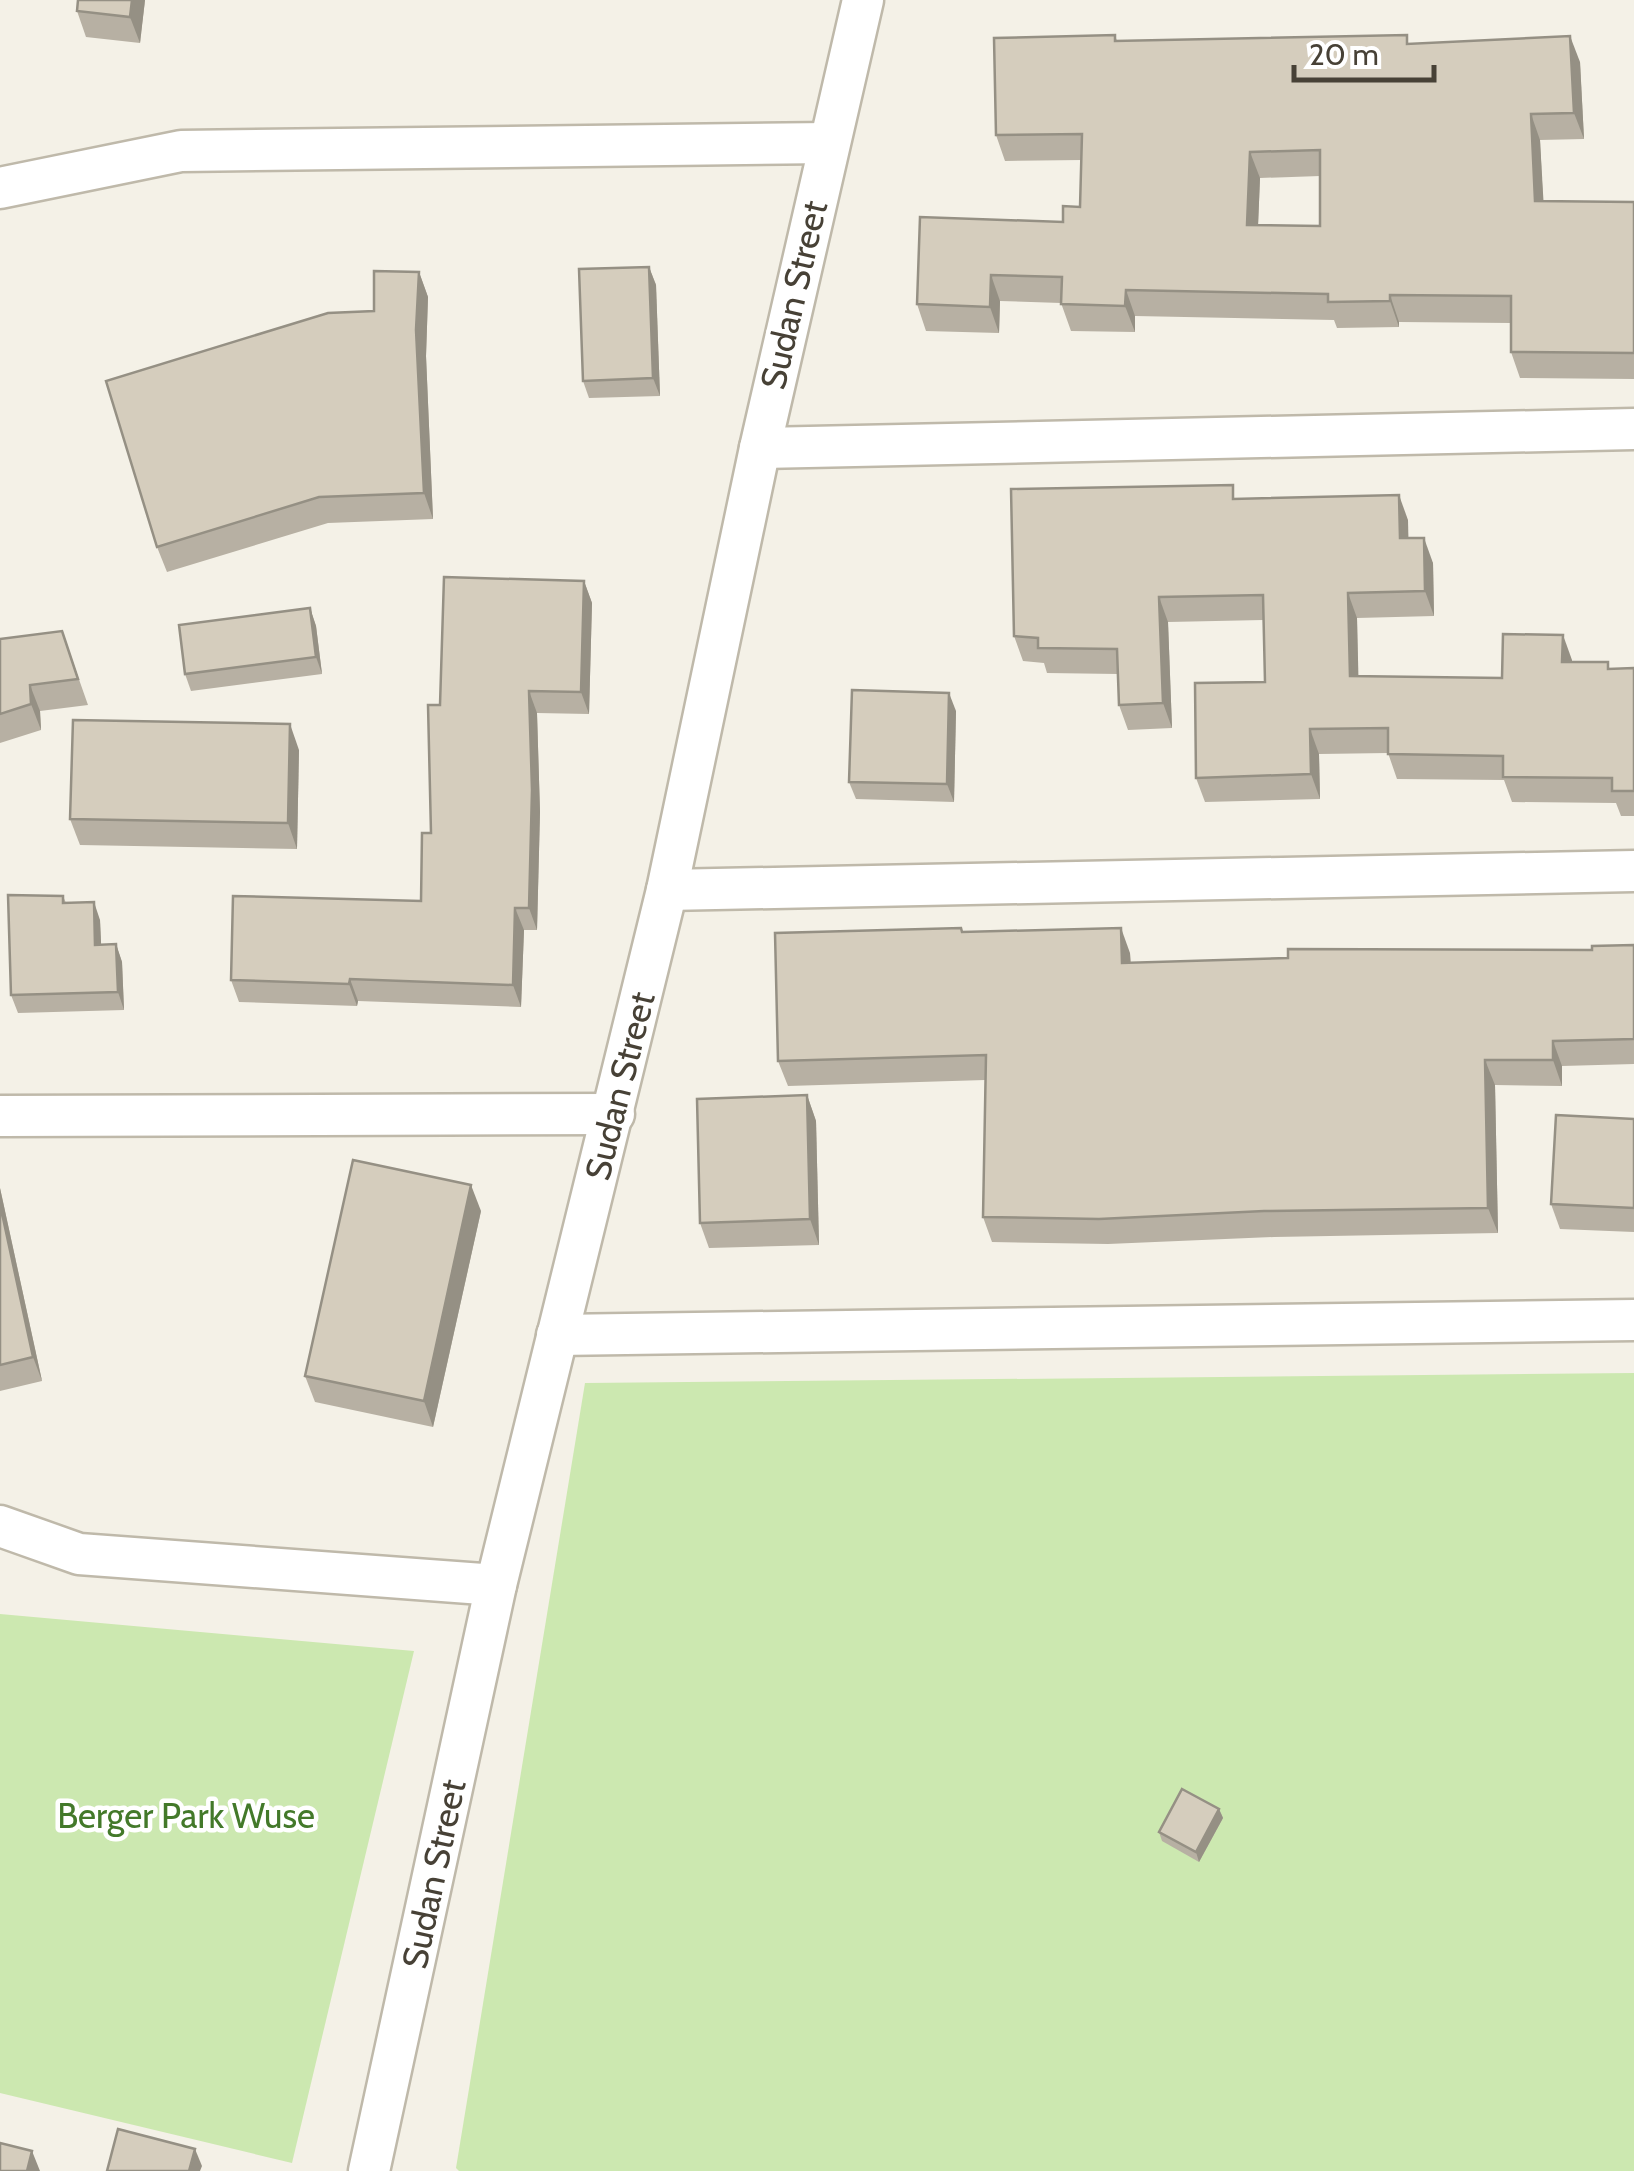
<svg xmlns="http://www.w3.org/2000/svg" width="1634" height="2171" viewBox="0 0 1634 2171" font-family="Cabin,sans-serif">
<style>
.green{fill:#cce8b0}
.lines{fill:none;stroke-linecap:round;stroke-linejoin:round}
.street-casing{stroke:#bfb9aa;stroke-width:45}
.street{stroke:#fff;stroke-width:40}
.wall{fill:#b7b0a3;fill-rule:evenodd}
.shaded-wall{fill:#959084}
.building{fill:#d5cdbd;stroke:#959084;stroke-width:2.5;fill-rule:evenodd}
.labels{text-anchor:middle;stroke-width:9;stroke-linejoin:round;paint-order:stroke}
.street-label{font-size:35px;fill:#474136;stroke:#fff}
.park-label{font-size:35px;fill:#43792a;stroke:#fff}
</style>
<rect width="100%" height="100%" fill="#f4f1e7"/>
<g class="green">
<polygon points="1634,1373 1634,2171 459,2171 456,2168 585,1383"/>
<polygon points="0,1614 414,1651 292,2163 0,2093"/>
</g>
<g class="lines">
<g class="street-casing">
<g id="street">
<polyline points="0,188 181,151 829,143"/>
<polyline points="760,448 1634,429"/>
<polyline points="667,890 1634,871"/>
<polyline points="0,1116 614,1114"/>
<polyline points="557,1335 1634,1320"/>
<polyline points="0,1526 79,1554 496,1585"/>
<polyline points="369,2171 496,1585 667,890 760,448 863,0"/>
</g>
</g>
<use href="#street" class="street"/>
</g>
<g class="wall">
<polygon points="78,0 145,0 140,43 86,37 77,11"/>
<path d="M1115 35 1117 41 1410 44 1580 62 1584 139 1540 140 1543 201 1634 202V379L1520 378 1511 352V323L1399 322V327L1337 328 1334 320 1135 316V332L1071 331 1061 303 1000 301 999 333 926 331 917 304 1063 222 1080 207 1082 160 1005 161 996 135ZM1320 176V226L1258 225 1260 178Z"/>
<polygon points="649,267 656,285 660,396 589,398 583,381"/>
<polygon points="419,272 428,297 426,356 433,519 328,523 167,572 157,547 374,311"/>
<polygon points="1238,498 1408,520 1408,538 1433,563 1434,616 1357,618 1358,676 1502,678 1572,660 1572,662 1610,668 1634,668 1634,816 1621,816 1616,803 1512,802 1504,780 1397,779 1388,753 1319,754 1320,799 1205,802 1196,778 1265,682 1263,620 1168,622 1172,728 1128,730 1119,705 1118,674 1047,673 1044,663 1023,661 1014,636"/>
<polygon points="584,581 592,603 589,714 537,713 540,812 537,930 524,930 521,1007 358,1001 357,1006 239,1002 231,980 421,901 431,833 440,705"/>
<polygon points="310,608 316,626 322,674 191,691 185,674"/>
<polygon points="62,631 88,705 40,711 41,730 0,743 0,639"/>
<polygon points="956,711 954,802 856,799 849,782"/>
<polygon points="299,750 297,849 80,845 70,819"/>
<polygon points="63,896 66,903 100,920 101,945 116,944 122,962 124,1010 18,1013 11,995"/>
<polygon points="963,932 1130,953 1131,963 1592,950 1634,945 1634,1064 1562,1066 1562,1086 1495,1085 1498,1233 1274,1237 1108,1244 992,1242 983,1217 985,1080 788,1086 778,1061"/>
<polygon points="807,1095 816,1121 819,1245 709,1248 700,1223"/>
<polygon points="1634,1119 1634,1232 1560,1229 1551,1204"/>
<polygon points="0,1188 42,1381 0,1391"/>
<polygon points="481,1211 433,1427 315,1402 305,1376"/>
<polygon points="1219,1809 1223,1818 1199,1862 1162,1841 1159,1832"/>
</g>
<g class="shaded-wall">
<polygon points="132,0 145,0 140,43 130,17"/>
<polygon points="1570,36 1580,62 1584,139 1574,113"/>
<polygon points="1531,114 1540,140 1545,228 1535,201"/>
<polygon points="1250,152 1260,178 1257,251 1247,225"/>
<polygon points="649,267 656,285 660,396 653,378"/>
<polygon points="419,272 428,297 426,356 433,519 424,493 416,330"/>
<polygon points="991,275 1000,301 999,333 990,307"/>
<polygon points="1126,290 1135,316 1135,332 1125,306"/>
<polygon points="1390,295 1399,322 1399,327 1390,301"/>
<polygon points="1399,495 1408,520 1409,563 1400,538"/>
<polygon points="1424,538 1433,563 1434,616 1425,591"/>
<polygon points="584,581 592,603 589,714 581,692"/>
<polygon points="1348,593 1357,618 1359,700 1350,676"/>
<polygon points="1159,597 1168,622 1172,728 1163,703"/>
<polygon points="310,608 316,626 322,674 316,657"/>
<polygon points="1563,635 1572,660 1571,687 1562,662"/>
<polygon points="30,685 40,711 41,730 31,704"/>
<polygon points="529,691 537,713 540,812 537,930 529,908"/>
<polygon points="949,693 956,711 954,802 947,784"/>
<polygon points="290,724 299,750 297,849 288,823"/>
<polygon points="1310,729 1319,754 1320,799 1311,774"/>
<polygon points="94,902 100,920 102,963 95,945"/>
<polygon points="515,908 524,930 521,1007 513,985"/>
<polygon points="1121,928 1130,953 1131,989 1122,963"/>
<polygon points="116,944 122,962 124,1010 118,992"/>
<polygon points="350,979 358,1001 357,1006 349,984"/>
<polygon points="1553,1041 1562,1066 1562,1086 1553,1060"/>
<polygon points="1485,1060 1495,1085 1498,1233 1488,1208"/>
<polygon points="807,1095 816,1121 819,1245 810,1219"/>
<polygon points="471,1185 481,1211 433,1427 424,1401"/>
<polygon points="0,1188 42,1381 33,1357 0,1204"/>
<polygon points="1219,1809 1223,1818 1199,1862 1196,1852"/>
<polygon points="195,2149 202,2166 200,2171 189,2171"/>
<polygon points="32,2151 40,2171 27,2171"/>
</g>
<g class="building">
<polygon points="78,0 132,0 130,17 77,11"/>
<path d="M1115 35V41L1407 35V44L1570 36 1574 113 1531 114 1535 201 1634 202V353L1511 352V296L1390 295V301L1328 302V294L1126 290 1125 306 1061 304 1062 277 991 275 990 307 917 304 920 217 1063 222V206L1080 207 1082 134 996 135 994 38ZM1320 150V226L1247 225 1250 152Z"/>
<polygon points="649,267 653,378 583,381 579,269"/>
<polygon points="374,271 419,272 416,330 424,493 319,497 157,547 106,381 328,313 374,311"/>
<polygon points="1233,485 1233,499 1399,495 1400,538 1424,538 1425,591 1348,593 1350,676 1502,678 1503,634 1563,635 1562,662 1608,662 1608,669 1634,668 1634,791 1612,791 1612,778 1503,777 1503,756 1388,754 1388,728 1310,729 1311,774 1196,778 1195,683 1265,682 1263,595 1159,597 1163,703 1119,705 1117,649 1038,648 1038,638 1014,636 1011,489"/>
<polygon points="444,577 584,581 581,692 529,691 532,790 529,908 515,908 513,985 350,979 349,984 231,980 233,896 421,901 422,833 431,833 428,705 440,705"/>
<polygon points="310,608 316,657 185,674 179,625"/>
<polygon points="62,631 78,679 30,685 31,704 0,714 0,639"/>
<polygon points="852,690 949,693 947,784 849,782"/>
<polygon points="73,720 290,724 288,823 70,819"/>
<polygon points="8,895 63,896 63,903 94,902 95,945 116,944 118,992 11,995"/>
<polygon points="961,928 962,932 1121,928 1122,963 1288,958 1288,949 1592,950 1592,946 1634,945 1634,1039 1553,1041 1553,1060 1485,1060 1488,1208 1264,1211 1099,1219 983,1217 986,1055 778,1061 775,933"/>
<polygon points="807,1095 810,1219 700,1223 697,1099"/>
<polygon points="1556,1115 1634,1119 1634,1208 1551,1204"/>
<polygon points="353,1160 471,1185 424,1401 305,1376"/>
<polygon points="0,1204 33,1357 0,1365"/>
<polygon points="1182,1789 1219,1809 1196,1852 1159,1832"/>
<polygon points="118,2129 195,2149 189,2171 107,2171"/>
<polygon points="0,2143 32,2151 27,2171 0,2171"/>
</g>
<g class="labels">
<g class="street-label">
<text transform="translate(794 295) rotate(-77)" y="12">Sudan Street</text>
<text transform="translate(620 1086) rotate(-76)" y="12">Sudan Street</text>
<text transform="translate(434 1874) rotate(-78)" y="12">Sudan Street</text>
</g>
<g class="park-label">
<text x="186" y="1828">Berger Park Wuse</text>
</g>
</g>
<path d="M1294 65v15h140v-15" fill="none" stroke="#474136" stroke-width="5"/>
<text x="1309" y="65" font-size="30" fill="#474136" stroke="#ffffff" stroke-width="8" paint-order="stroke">20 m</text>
</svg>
